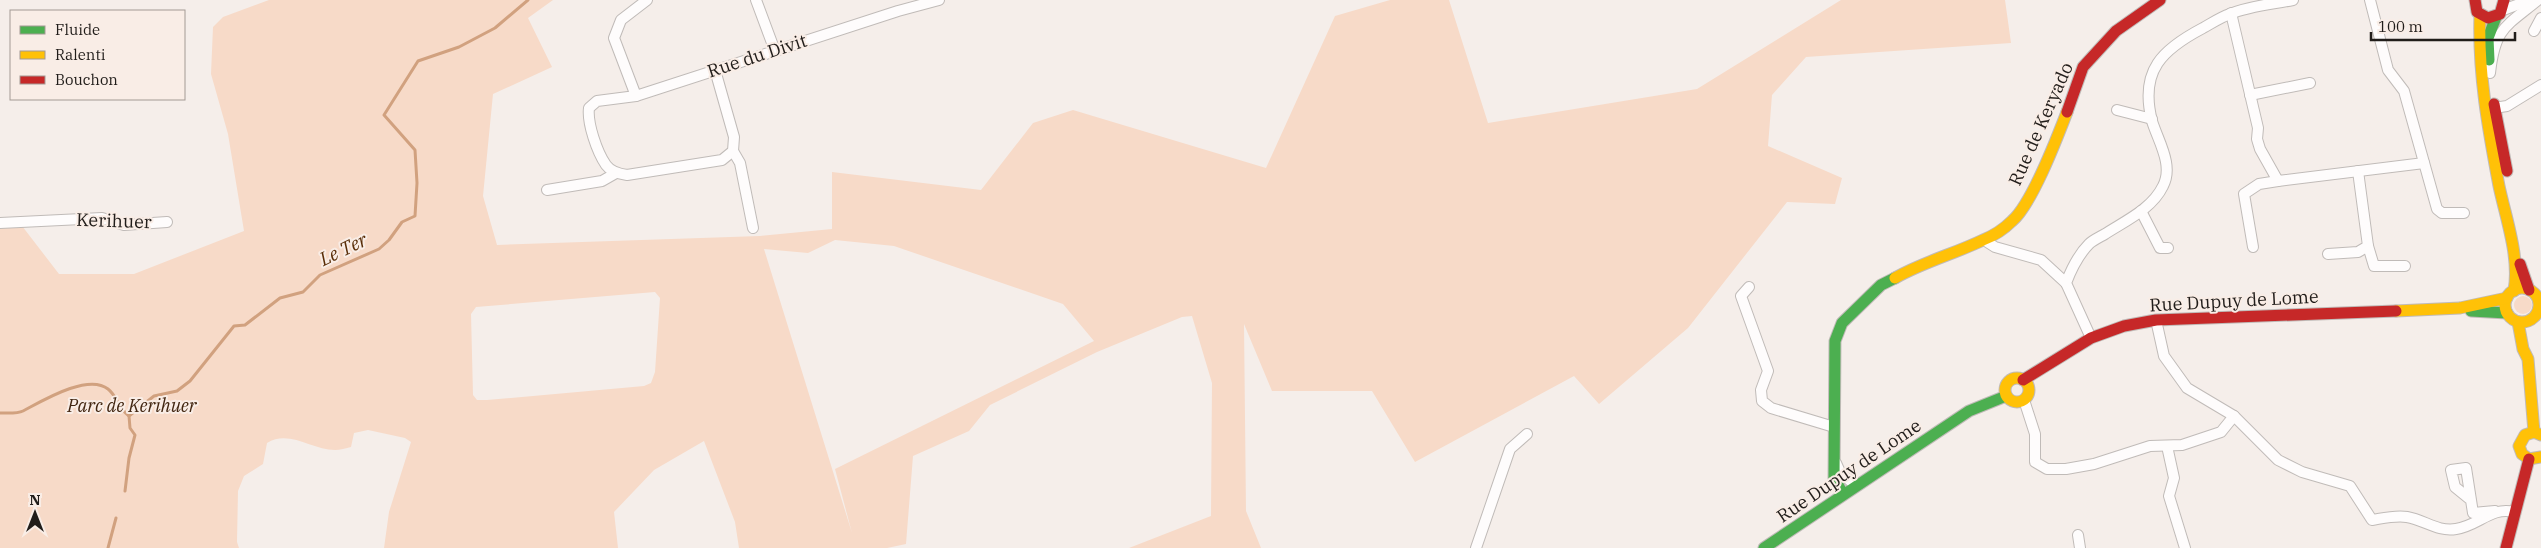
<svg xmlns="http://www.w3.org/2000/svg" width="2541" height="548" viewBox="0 0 2541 548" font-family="'IBM Plex Serif',serif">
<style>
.green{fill:#f7dac8;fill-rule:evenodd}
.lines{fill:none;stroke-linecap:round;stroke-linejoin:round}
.stream{stroke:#d1a17f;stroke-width:3}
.street-casing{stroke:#c0bbb8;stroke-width:12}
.fast-casing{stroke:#c0bbb8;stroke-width:13}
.slow-casing{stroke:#c0bbb8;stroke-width:13}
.jam-casing{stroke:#c0bbb8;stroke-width:13}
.street{stroke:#fefcfc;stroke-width:10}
.fast{stroke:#4caf50;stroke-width:11}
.slow{stroke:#ffc107;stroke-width:11}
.jam{stroke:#c62828;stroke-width:11}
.labels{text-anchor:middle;stroke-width:4;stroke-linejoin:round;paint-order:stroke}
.street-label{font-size:18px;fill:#211d1a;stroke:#f9ede6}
.park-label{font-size:18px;font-style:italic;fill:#422611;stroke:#f9ede6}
.water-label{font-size:19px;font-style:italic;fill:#5a2e08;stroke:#f9ede6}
</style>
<rect width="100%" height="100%" fill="#f5eeea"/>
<g class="green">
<path d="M269 0H553L528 18 552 67 493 94 483 196 497 245 760 236 832 229V172L981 190 1033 123 1073 110 1266 168 1335 16 1390 0H1449L1488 123 1697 89 1841 0H2005L2011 43 1806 57 1772 95 1768 146 1842 178 1835 204 1787 202 1688 328 1599 404 1574 376 1415 462 1372 391H1272L1244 324 1246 511 1261 548H1129L1211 516 1212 383 1192 316 1182 317 1097 352 990 405 969 431 913 456 906 544 887 548H739L735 522 704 441 654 470 614 512 618 548H384L389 512 411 442 405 438 368 430 354 433 351 447C346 448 340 450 335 450 312 450 289 429 267 443L263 464 244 476 238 491 237 542 239 548H0V223L19 222 59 274H134L244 231 228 134 211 74 213 27 223 17ZM835 240 894 246 1063 304 1094 341 835 469 852 533 764 249 808 253ZM655 292 660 298 655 372 651 383 644 386 487 400H477L473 395 471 314 476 307Z"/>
<circle cx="2523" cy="305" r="9"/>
</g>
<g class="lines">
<g class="stream">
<path d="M0 413C7 413 17 414 23 411 42 401 88 373 108 389 118 397 116 406 129 416"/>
<polyline points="125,491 129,458 135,435 130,428 129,416 154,396 177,391 190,381 234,326 245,325 280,298 303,292 320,275 379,249 389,240 402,222 415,216 417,183 415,150 384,115 418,61 459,47 495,28 528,0"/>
<polyline points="108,548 116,518"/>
</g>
<g class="street-casing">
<g id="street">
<polyline points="756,0 775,51"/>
<polyline points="2370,0 2388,70 2404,91 2437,209 2442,213 2464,213"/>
<polyline points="2503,10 2530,0"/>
<polyline points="2231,13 2258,128 2257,139 2260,149 2278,181 2424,163"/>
<polyline points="2534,31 2541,18"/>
<path d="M715 70 734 137 733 151 722 160 627 175C619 174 611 172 606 165 597 152 587 123 589 108L597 101 636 96 898 11 939 0"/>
<path d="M2490 73C2495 28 2505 27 2538 0"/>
<polyline points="2250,95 2310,83"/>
<polyline points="636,96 614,38 621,20 647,0"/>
<polyline points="2494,108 2507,106 2541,85"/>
<polyline points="2117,110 2152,119"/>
<polyline points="733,151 740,163 753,228"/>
<polyline points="547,190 602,181 616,173"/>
<polyline points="2141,211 2160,248 2168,248"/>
<polyline points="0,223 102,218 124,225 167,222"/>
<polyline points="1984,240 1995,247 2041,260 2066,283"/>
<polyline points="2368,246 2374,266 2405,266"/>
<polyline points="2253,247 2244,194 2259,184 2278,181"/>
<polyline points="2328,254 2358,252 2368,246 2358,171"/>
<polyline points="1749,287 1741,296 1768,371 1761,390 1762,401 1771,408 1834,427"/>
<path d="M2156 320 2164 356 2187 388 2234 416 2278 460 2302 472 2350 486 2372 520C2384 518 2396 515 2407 517 2425 520 2437 532 2456 529 2478 526 2492 506 2514 512"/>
<path d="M2091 338 2066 283C2071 270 2079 254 2089 244 2093 240 2100 237 2105 234 2125 221 2152 209 2163 186 2174 165 2158 141 2152 121 2139 70 2163 49 2203 28 2212 23 2221 17 2230 14 2249 6 2273 4 2293 0"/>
<polyline points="2024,400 2035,434 2035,462 2047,469 2066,469 2094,464 2150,446 2182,445 2221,432 2234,416"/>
<polyline points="2167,446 2174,478 2169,496 2185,548"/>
<polyline points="1836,463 1840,472 1856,486"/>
<polyline points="2471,500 2455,487 2451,470 2466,468 2473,513 2495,511"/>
<polyline points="2078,535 2080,548"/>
<polyline points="1476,548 1510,449 1527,434"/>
</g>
</g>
<g class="fast-casing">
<g id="fast">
<polyline points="2489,60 2488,38 2496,17"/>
<polyline points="2471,311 2507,313"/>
<polyline points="1843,494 1834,478 1835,341 1842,323 1881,285 1895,278"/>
<polyline points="1764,548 1969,411 2006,396"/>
</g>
</g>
<g class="slow-casing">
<g id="slow">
<path d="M2480 15C2478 73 2488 128 2499 186 2506 219 2520 257 2514 291"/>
<path d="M1895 278C1923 262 1954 254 1983 240 1993 236 2005 228 2012 221 2032 204 2057 138 2067 112"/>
<circle cx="2522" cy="305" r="17"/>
<polyline points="2396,311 2460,308 2507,298"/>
<polyline points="2518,322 2523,349 2528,359 2534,432"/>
<circle cx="2017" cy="390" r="12"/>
<polyline points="2541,435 2534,432 2525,435 2519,446 2522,454 2529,459 2541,457"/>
</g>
</g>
<g class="jam-casing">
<g id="jam">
<polyline points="2475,0 2477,12 2488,18 2500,14 2504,0"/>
<polyline points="2494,104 2507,171"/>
<polyline points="2067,112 2083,67 2116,31 2160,0"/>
<polyline points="2520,264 2529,290"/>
<polyline points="2023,380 2091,338 2124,326 2156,320 2396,311"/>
<polyline points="2506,548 2529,459"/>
</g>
</g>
<use href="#street" class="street"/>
<use href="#fast" class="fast"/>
<use href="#slow" class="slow"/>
<use href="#jam" class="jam"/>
</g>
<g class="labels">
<g class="street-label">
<text transform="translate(757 56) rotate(-18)" y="6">Rue du Divit</text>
<text transform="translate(2041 124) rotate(-66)" y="6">Rue de Keryado</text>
<text transform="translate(114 221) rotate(2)" y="6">Kerihuer</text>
<text transform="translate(2234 301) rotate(-3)" y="6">Rue Dupuy de Lome</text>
<text transform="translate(1849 471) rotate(-34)" y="6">Rue Dupuy de Lome</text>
</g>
<g class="park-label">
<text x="132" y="412">Parc de Kerihuer</text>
</g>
<g class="water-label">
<text transform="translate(343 249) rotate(-26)" y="7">Le Ter</text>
</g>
</g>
<rect x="10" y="10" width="175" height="90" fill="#f9ede6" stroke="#a39a94"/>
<rect x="20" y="26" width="25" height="8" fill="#4caf50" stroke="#a39a94"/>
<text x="55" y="35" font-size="15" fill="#211d1a">Fluide</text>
<rect x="20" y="51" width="25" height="8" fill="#ffc107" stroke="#a39a94"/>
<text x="55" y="60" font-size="15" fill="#211d1a">Ralenti</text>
<rect x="20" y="76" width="25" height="8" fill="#c62828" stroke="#a39a94"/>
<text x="55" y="85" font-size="15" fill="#211d1a">Bouchon</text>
<g transform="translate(35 513)" stroke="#f9ede6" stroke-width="4" paint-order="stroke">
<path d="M0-4L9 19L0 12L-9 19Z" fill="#211d1a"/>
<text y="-8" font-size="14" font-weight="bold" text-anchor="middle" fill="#211d1a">N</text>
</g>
<path d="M2371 32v8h144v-8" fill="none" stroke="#211d1a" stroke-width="2.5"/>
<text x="2378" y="32" font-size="15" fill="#211d1a" stroke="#f9ede6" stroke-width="4" paint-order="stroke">100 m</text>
</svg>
